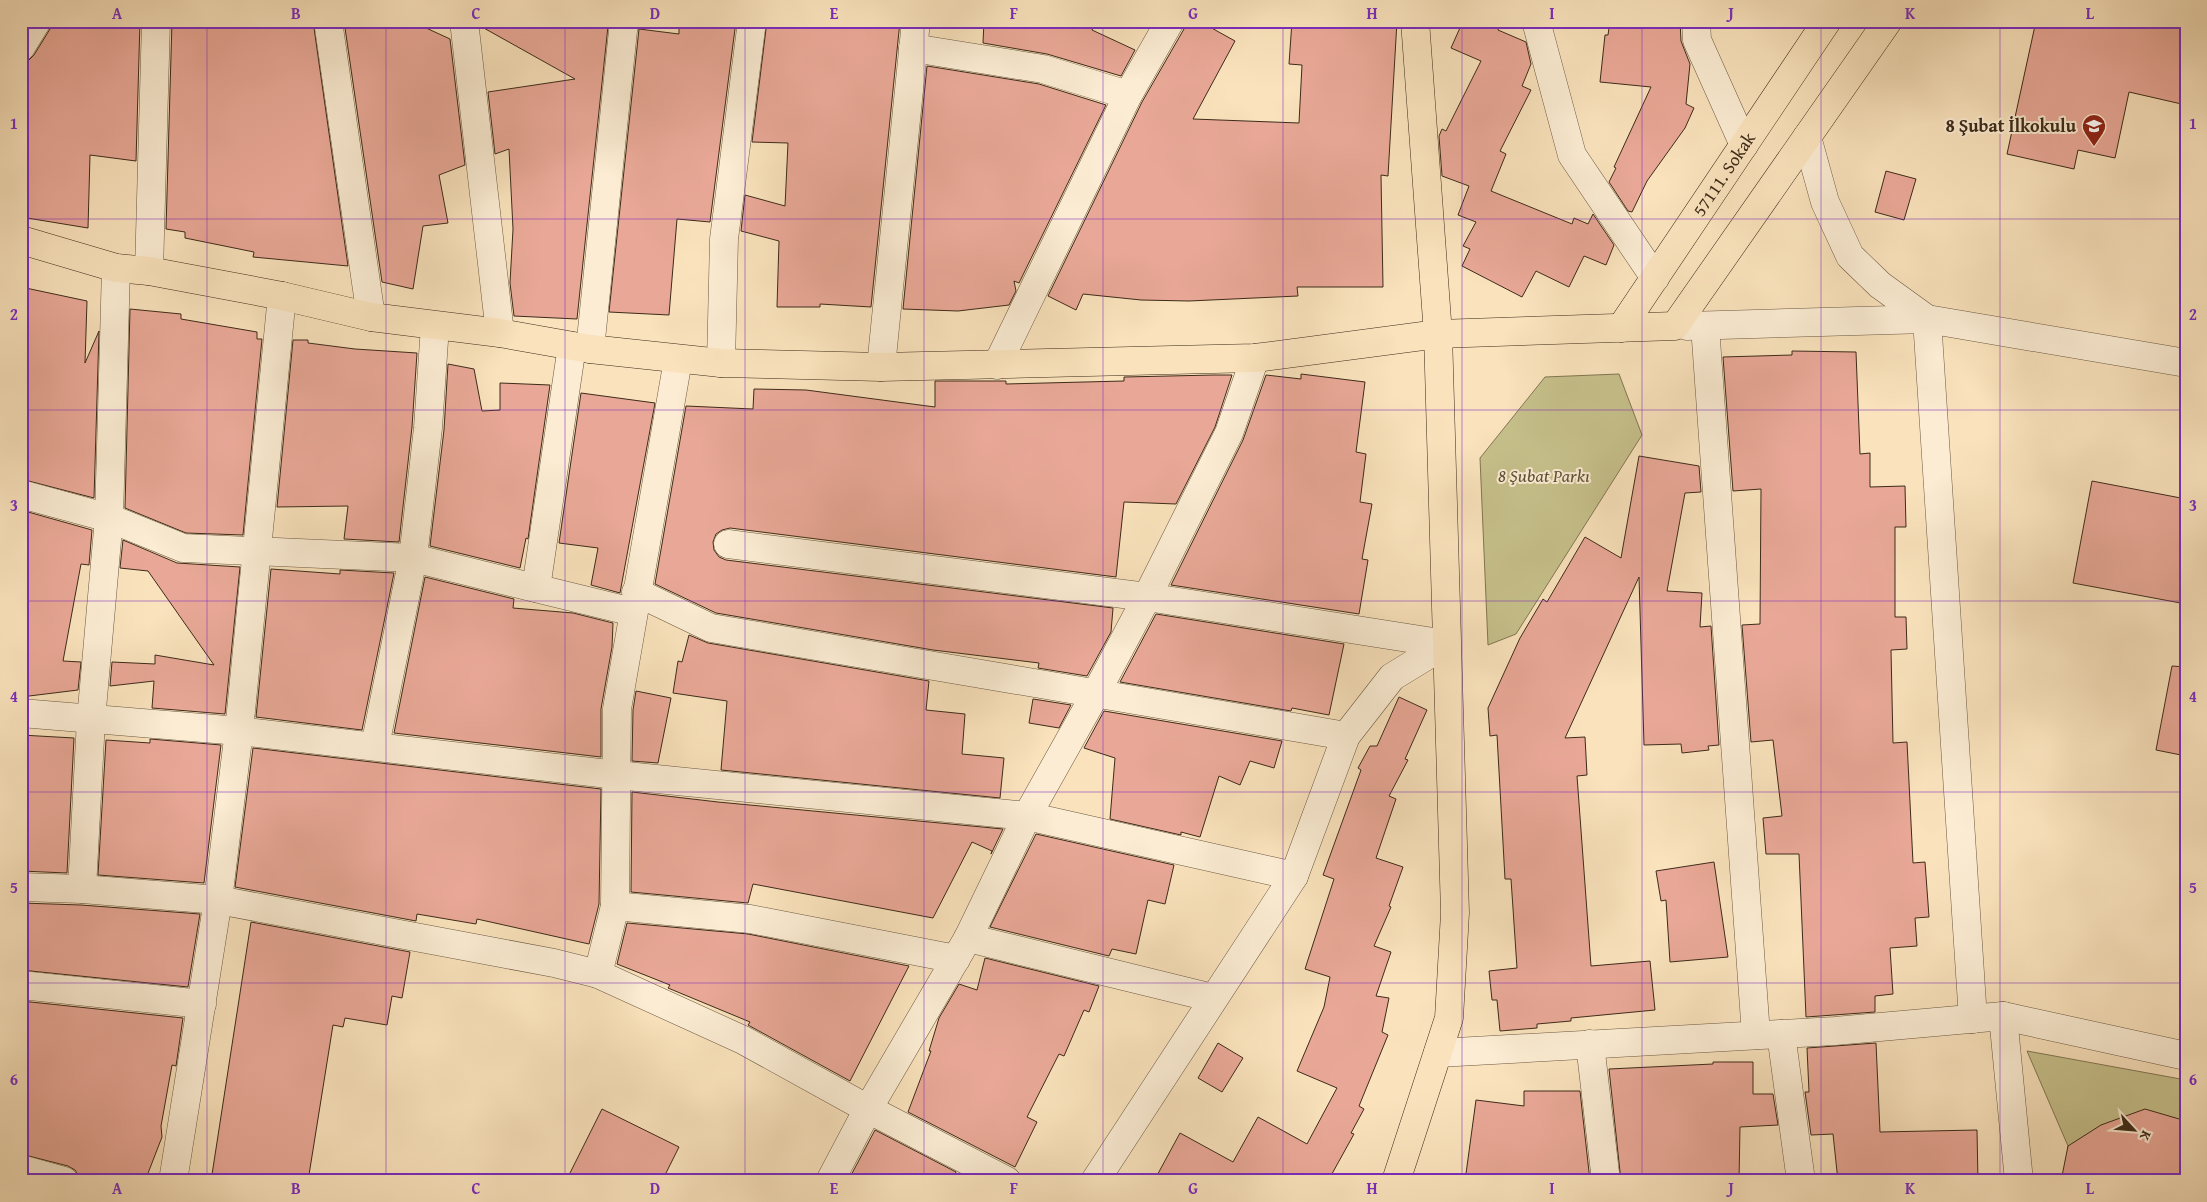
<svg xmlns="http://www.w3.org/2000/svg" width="2207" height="1202" viewBox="0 0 2207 1202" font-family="'Gentium Book Plus',serif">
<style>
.green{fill:#c6c08b;stroke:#827652}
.building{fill:#e9a897;stroke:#3d2b19}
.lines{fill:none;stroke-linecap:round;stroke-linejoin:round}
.minor-casing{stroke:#6c5942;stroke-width:29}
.major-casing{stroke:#3d2b19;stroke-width:29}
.minor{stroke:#fbecd3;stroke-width:28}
.major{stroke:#f9e2bc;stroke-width:28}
.grid{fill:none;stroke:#7b2cbf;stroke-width:1;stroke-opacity:0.55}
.labels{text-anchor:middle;stroke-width:4;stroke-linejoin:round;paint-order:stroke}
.poi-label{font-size:18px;font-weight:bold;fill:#3d2b19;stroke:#fbecd3;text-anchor:end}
.street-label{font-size:18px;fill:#3d2b19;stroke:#fbecd3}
.park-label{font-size:18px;font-style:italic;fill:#5f5036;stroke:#fbecd3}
.neatline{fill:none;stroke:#7b2cbf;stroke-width:2}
.grid-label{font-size:16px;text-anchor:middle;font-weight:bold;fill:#7b2cbf}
</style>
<rect width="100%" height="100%" fill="#f9e2bc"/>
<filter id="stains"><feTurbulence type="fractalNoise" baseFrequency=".004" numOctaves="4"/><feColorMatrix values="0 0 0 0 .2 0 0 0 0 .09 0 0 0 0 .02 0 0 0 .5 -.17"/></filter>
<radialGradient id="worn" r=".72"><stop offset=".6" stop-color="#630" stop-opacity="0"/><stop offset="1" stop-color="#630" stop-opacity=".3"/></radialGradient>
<g class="green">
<polygon points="1619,374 1642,435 1516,634 1488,645 1480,458 1545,377"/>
<polygon points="2027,1051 2186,1080 2186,1181 2067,1181 2068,1146"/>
</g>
<g class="building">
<polygon points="53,21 140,21 136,161 90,155 88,228 21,217 21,63 29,60 34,55 50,29"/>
<polygon points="172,21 313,21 348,266 253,257 254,252 185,238 185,232 166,229"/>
<polygon points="344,21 411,21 450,39 465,165 439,175 448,223 423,226 413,289 382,282"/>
<polygon points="679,21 736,21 710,222 677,219 669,315 609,312 639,29 679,34"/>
<polygon points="767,21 860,27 860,21 900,21 871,307 820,304 820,307 777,307 779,241 741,231 745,195 785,206 788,143 752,142"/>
<polygon points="984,21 1096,21 1092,30 1135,50 1121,76 1047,54 983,43"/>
<polygon points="1186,21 1199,21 1235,41 1193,119 1299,123 1302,65 1289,64 1292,21 1397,21 1388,176 1381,175 1383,287 1297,287 1298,296 1189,301 1141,300 1083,294 1076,310 1048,296 1142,102 1184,29"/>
<polygon points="1463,21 1501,21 1498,30 1526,42 1531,64 1522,86 1531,90 1500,151 1506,154 1491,191 1572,224 1574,218 1588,224 1593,214 1614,245 1606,265 1584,256 1569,287 1536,271 1522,297 1462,266 1470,249 1463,246 1476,222 1458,215 1469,186 1442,176 1439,136 1442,129 1446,131 1481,61 1451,48"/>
<polygon points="1610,21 1680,21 1681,41 1690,64 1686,104 1694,108 1685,128 1647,181 1632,212 1628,211 1609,182 1616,168 1614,167 1651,87 1600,82 1605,35 1608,35"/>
<polygon points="2036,21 2186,21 2186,105 2129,92 2115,158 2078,150 2074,169 2007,154"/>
<polygon points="608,26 577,319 514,316 510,283 513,229 509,149 495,154 488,92 575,79 482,27"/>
<polygon points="927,66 1039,84 1106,105 1019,283 1014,281 1016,291 1009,305 958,311 903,309"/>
<polygon points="1886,171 1916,179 1904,220 1875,212"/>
<polygon points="21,287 87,301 85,363 99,331 94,498 21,479"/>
<polygon points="130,309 181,314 181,319 257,332 257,339 262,339 243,535 186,533 125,508"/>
<polygon points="293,340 308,340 308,343 355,349 417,353 412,427 399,542 344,539 348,506 277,507"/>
<polygon points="1792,351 1856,352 1860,454 1870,453 1870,487 1905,486 1906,527 1895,527 1895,617 1906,617 1907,649 1891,650 1893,743 1907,742 1913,863 1925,862 1929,917 1915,918 1917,946 1890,948 1893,994 1875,996 1875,1012 1806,1017 1799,854 1766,854 1763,818 1782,816 1773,740 1751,742 1742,625 1760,624 1761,489 1733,491 1723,357 1792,355"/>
<polygon points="448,364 474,369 482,411 500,410 500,383 550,385 528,539 526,538 520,568 430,546 444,430"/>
<polygon points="1301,374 1365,382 1356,452 1366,454 1360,502 1372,504 1362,559 1368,560 1359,614 1171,585 1243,440 1266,375 1301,379"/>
<polygon points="1214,375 1232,375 1215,427 1176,504 1124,502 1116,577 730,528 722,530 716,534 713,542 714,550 719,557 726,560 1113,608 1111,632 1087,676 1038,668 1039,663 933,650 716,613 655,584 686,406 753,409 754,389 806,390 935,407 935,381 1006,381 1006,384 1124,381 1124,377"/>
<polygon points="581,393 655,403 620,593 591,585 598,548 559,543"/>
<polygon points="1639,456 1699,466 1701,492 1685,493 1667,591 1702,593 1700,627 1711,626 1719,745 1708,746 1709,750 1682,753 1681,744 1644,745 1639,577 1565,738 1585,737 1587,775 1577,776 1591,966 1650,961 1655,1010 1571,1018 1571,1021 1537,1024 1537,1028 1500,1031 1497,1000 1492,1000 1489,971 1517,968 1511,879 1505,879 1497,735 1490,736 1488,708 1520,638 1543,599 1547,602 1585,537 1621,558"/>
<polygon points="2092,481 2186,499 2186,604 2073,583"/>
<polygon points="21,510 92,530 89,565 81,564 63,661 81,662 78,690 21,697"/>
<polygon points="123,540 177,563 240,567 225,714 152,708 154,681 110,686 112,662 155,664 155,655 214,665 148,571 120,568"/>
<polygon points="271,569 340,574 340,570 394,573 362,730 256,717"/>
<polygon points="425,577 514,599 513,608 573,613 613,623 612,647 601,709 601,757 394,733"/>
<polygon points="1156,614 1344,644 1329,715 1292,708 1291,711 1120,682"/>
<polygon points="689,635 708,643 929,681 926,710 965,714 962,754 1004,758 1000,798 721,770 727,701 673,693 678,661 682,662"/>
<polygon points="2172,666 2186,667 2186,756 2156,750"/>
<polygon points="636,691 671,698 658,763 632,761 633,710"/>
<polygon points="1399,697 1427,710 1405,759 1408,760 1389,796 1396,799 1376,858 1403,867 1389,906 1391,907 1374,946 1391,952 1376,996 1389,998 1382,1032 1388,1035 1359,1106 1364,1109 1351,1133 1354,1134 1328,1181 1154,1181 1180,1133 1233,1162 1258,1117 1307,1144 1337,1088 1297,1071 1324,1007 1330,977 1305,969 1334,879 1323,875 1361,770 1358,768 1370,746 1377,746"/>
<polygon points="1033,699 1071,705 1059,728 1029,723"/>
<polygon points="1104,711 1282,741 1274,768 1250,761 1240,785 1219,776 1200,837 1181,832 1181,835 1110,819 1115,758 1084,748"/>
<polygon points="21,735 74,738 67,873 21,871"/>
<polygon points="150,739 221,745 204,883 98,875 106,740 150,743"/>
<polygon points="253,748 601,789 599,904 589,944 477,919 476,924 417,914 416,921 235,887"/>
<polygon points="632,792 718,802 1003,829 991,854 992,851 972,842 933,918 753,884 748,903 631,892"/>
<polygon points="1036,834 1174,865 1165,904 1148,900 1136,954 1112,949 1109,956 990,927"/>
<polygon points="1714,862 1728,957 1670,962 1666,900 1661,901 1656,871"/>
<polygon points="21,903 81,905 200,914 188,987 21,970"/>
<polygon points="251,922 410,952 402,998 392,996 387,1025 345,1018 343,1027 333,1025 308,1181 211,1181"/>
<polygon points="627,923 748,934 909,966 850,1081 748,1025 750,1022 668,988 670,985 617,964"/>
<polygon points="985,958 1099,986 1089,1012 1084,1010 1064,1056 1059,1054 1027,1117 1037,1122 1015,1167 908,1112 931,1051 929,1051 939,1018 959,984 977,990"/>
<polygon points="21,1001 183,1018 176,1066 172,1065 161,1126 162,1137 145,1181 96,1181 79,1176 75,1170 68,1166 21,1154"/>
<polygon points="1218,1043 1243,1058 1222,1092 1198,1078"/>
<polygon points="1876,1043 1880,1132 1977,1130 1978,1181 1838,1181 1833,1134 1811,1135 1805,1092 1809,1092 1807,1048"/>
<polygon points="1713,1062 1753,1062 1753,1094 1773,1094 1778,1125 1740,1127 1739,1181 1621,1181 1609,1069 1713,1064"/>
<polygon points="1524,1091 1580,1091 1590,1181 1465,1181 1476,1100 1524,1106"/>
<polygon points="602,1109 679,1147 662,1181 566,1181"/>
<polygon points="2145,1109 2186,1121 2186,1181 2061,1181 2068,1146 2101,1125"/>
<polygon points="875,1130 956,1172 952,1181 848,1181"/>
</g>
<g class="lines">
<g class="minor-casing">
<g id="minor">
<polyline points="328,21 371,317"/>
<polyline points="464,21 500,333"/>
<polyline points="1536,21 1572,155 1655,278"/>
<polyline points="1696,21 1697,40 1744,145"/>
<polyline points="21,47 37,21"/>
<polyline points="913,48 1043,69 1128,95"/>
<polyline points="1807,137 1825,202 1850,256 1880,285 1927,319 1973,1019"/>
<polyline points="149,271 156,21"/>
<polyline points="1687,326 1927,319 2186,363"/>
<polyline points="1705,326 1756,1035"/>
<polyline points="590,349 624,21"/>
<polyline points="721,363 724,239 752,21"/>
<polyline points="997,365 1128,95 1170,21"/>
<polyline points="881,367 916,21"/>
<polyline points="21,494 109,518 183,548 413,558 633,612"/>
<polyline points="728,544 1147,597 1446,644"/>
<polyline points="536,588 572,346"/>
<polyline points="636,592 711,628 1346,736"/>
<polyline points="21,713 239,731 617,775 1027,816 1294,876"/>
<polyline points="375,746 413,558 428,428 435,326"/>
<polyline points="21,887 82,889 218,900 554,963 598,974 743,1040 868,1109 1007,1181"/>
<polyline points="82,889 91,720 109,518 116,268"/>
<polyline points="615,906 750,919 956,959"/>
<polyline points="968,938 1213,998"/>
<polyline points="598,974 615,906 617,709 678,360"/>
<polyline points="21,985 202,1004"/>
<polyline points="2003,1016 2019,1181"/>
<polyline points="1781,1034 1801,1181"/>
<polyline points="1590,1044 1606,1181"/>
<polyline points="1438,1053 1835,1031 2003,1016 2186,1056"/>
<polyline points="21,1169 64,1181"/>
<polyline points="173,1181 218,900 239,731 282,296"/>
<polyline points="830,1181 868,1109 968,938 1027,816 1096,693 1147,597 1229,433 1255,358"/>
<polyline points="1095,1181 1294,876 1346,736 1392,677 1446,644"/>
</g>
</g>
<g class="major-casing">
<g id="major">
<polyline points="21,240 116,268 149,271 282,296 371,317 500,333 590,349 721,363 881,367 1255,358 1438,334 1675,326 1888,21"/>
<path id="s1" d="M1621 328 1827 21"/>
<polyline points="1396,1181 1449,1018 1455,913 1438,334 1415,21"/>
</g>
</g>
<use href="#minor" class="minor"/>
<use href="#major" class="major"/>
</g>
<path class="grid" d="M207 21V1181M386 21V1181M565 21V1181M745 21V1181M924 21V1181M1103 21V1181M1283 21V1181M1462 21V1181M1642 21V1181M1821 21V1181M2000 21V1181M21 219H2186M21 410H2186M21 601H2186M21 792H2186M21 983H2186"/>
<defs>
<g id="school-pin" transform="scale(1.25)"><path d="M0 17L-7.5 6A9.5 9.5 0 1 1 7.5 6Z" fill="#8f2418" stroke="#fbecd3"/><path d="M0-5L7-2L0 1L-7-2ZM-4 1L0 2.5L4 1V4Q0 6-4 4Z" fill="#fff"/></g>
</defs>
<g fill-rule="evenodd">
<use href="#school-pin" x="2094" y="126"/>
</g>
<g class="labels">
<g class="poi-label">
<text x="2076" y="132">8 Şubat İlkokulu</text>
</g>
<g class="street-label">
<text dy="6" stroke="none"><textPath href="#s1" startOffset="185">57111. Sokak</textPath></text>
</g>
<g class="park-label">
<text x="1544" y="482">8 Şubat Parkı</text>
</g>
</g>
<rect width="2207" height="1202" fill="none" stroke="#f9e2bc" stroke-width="55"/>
<g transform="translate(2134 1130) rotate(116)" stroke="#fbecd3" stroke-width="4" paint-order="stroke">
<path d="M0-4L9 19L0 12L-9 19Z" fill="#3d2b19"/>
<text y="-8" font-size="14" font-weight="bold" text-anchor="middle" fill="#3d2b19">K</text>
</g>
<rect x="28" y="28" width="2152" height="1146" class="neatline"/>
<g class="grid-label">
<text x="117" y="19">A</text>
<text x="296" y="19">B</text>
<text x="476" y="19">C</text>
<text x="655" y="19">D</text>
<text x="834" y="19">E</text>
<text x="1014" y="19">F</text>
<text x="1193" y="19">G</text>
<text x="1372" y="19">H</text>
<text x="1552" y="19">I</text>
<text x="1731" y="19">J</text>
<text x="1910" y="19">K</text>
<text x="2090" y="19">L</text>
<text x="14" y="129">1</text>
<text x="2193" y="129">1</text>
<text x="14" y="320">2</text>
<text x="2193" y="320">2</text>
<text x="14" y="511">3</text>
<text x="2193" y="511">3</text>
<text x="14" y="702">4</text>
<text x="2193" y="702">4</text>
<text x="14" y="893">5</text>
<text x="2193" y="893">5</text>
<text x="14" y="1085">6</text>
<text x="2193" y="1085">6</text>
<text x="117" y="1194">A</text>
<text x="296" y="1194">B</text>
<text x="476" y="1194">C</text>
<text x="655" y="1194">D</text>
<text x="834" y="1194">E</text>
<text x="1014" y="1194">F</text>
<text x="1193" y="1194">G</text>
<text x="1372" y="1194">H</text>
<text x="1552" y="1194">I</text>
<text x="1731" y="1194">J</text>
<text x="1910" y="1194">K</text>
<text x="2090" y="1194">L</text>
</g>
<rect width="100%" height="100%" filter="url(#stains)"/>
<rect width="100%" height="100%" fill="url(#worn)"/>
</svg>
